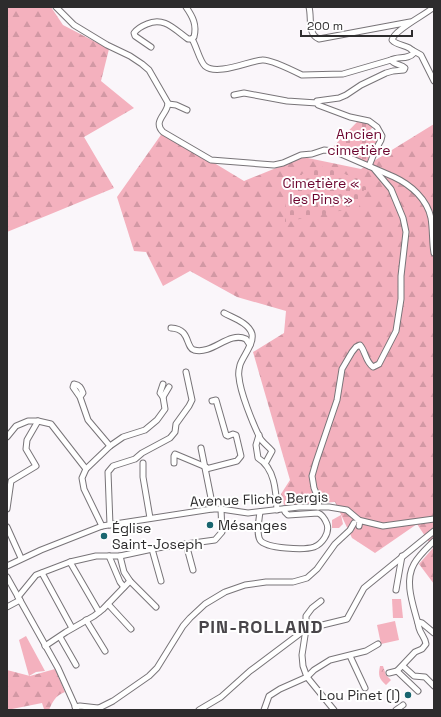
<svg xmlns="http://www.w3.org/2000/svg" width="441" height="717" viewBox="0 0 441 717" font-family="'Space Grotesk',sans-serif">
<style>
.grass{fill:#f4b1be}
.forest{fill:url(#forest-firs)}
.cemetery{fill:url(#cemetery-stones)}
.park{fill:url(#park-crowns)}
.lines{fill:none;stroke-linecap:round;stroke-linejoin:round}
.minor-casing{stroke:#787478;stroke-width:7}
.minor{stroke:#fff;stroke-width:5}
.poi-dot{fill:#19656f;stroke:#fff;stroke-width:1.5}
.labels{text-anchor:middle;stroke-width:4;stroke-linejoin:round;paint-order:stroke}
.park-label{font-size:14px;fill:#6c042e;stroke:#fff}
.street-label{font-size:14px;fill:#2d2c2d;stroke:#fff}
.poi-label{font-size:14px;fill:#2d2c2d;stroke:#fff;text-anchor:start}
.district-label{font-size:18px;font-weight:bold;letter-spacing:1px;fill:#49464a;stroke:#fff}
</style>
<defs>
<pattern id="forest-firs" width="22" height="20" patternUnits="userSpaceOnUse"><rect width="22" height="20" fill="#f4b1be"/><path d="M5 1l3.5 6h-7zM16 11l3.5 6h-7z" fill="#d298a4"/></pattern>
<pattern id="cemetery-stones" width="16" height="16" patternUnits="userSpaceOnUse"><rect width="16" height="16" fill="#f4b1be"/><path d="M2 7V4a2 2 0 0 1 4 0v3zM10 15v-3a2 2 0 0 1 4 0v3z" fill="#d298a4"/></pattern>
<pattern id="park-crowns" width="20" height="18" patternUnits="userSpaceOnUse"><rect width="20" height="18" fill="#f4b1be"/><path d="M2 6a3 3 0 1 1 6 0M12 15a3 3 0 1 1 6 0" fill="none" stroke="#d298a4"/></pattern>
</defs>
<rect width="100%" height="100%" fill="#faf6fa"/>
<g class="grass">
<polygon points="341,515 343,524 339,528 332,528 332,520"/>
<polygon points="392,599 401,599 403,618 393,618"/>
<polygon points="395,621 399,640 381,644 377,625"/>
<polygon points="26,636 45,671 36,672 29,676 19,640"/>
</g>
<g class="forest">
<polygon points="7,7 51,7 63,25 109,49 101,81 134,108 84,137 114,188 7,232"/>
<polygon points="434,124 434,584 419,564 433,548 417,524 375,553 352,538 335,502 284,505 281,494 290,480 253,352 284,333 286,311 237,297 190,271 163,286 146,252 134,251 117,197 163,132 244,181 303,157 361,169"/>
<path d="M55 669 65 692C55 696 53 701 49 710L44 709 42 703 7 710V670L30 676Z"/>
</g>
<g class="cemetery">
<polygon points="357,122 370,124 373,127 370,130 378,138 378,142 373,148 367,162 332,148"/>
<polygon points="320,166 357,178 363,178 367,190 364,190 359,207 285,222 285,208 291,179"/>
</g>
<path class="park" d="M380 666H383L386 675 391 680 386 685C379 679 378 675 380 666Z"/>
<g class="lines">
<g class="minor-casing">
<g id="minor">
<path d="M56 7 74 25 107 45 130 56 142 64 149 70 168 103C168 114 152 121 163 132L211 160 274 165 283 163 301 155 312 154 324 150 334 151 394 177C411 185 427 199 431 218 433 230 432 242 434 253"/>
<path d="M309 7C312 18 307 34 319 39L410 22"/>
<path d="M192 39C196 45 200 62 205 66 217 76 249 61 262 60 270 59 294 71 302 75L343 74 391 60"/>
<path d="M151 47 135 36 134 33C137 29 142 26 147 24 164 16 175 30 188 39H191L194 37C197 25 193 17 186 7"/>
<polyline points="412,50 421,55 434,81"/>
<polyline points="234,95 244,93 287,101 317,103"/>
<polyline points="168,104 176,105 187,110"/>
<path d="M369 166 375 151 381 140 382 136 377 127 369 121 350 117 318 105 317 101 339 98 346 95 361 85 386 73 393 71 404 70 405 68C401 64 394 65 391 60 398 56 408 60 414 53 410 44 398 47 392 40 394 30 425 15 434 7"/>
<path d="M224 313C233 318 249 323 252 334 254 344 243 356 240 365 239 369 238 373 239 377 240 392 253 424 260 438 262 442 268 446 272 451L266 462"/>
<path d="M171 328C191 329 185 347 194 350 213 355 228 331 246 339L250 345"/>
<polyline points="163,384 160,393 163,397"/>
<path d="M80 397 83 393C81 388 80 385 74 384L73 387 80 397 88 420 110 446"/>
<path d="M259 435 256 445 258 458C275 468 276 492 277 510"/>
<polyline points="7,437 16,426 28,421 38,421 51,424 86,469"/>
<polyline points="201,448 212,503 212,509"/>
<polyline points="143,463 143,477 150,518"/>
<polyline points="174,463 174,456 175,454 206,467"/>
<polyline points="206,469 237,461 241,456 236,435 233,434 228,436 226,435 216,400 212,401"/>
<path d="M318 507 319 500 314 488 312 476 316 462 337 400 342 369 352 352 356 347 360 345C366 352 365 361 373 367L379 364 396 331 401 299V276L406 232 403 218 391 189 375 170"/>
<polyline points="7,509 11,481 36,466 26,449 27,440 38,421"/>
<path d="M260 512C259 520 256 533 260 540 266 549 305 550 314 547 322 544 330 533 327 524 325 519 323 515 318 513L288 515 285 512 284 509"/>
<polyline points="358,520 383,526 434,519"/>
<polyline points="110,525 108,472 113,466 135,459 142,453 170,438 175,432 176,424 189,406 192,400 186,372"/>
<polyline points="102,526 84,489 82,478 86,469 110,446 123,437 145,430 157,420 165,409 163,397 169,387"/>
<polyline points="7,527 21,558"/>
<polyline points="186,544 193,570"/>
<polyline points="152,549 161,581"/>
<polyline points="109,556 120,582 124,587"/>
<polyline points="120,556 124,572 130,581 156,607"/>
<polyline points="70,562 99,612"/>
<polyline points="7,566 41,550 102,526 212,509 221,509 248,513 299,507 329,507 347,510 360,521 359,526"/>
<polyline points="42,573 72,628"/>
<polyline points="7,577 58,668 77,710"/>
<polyline points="396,590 402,556"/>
<polyline points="18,597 36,575 70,562 96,556 120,556 157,548 215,540 222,532 221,509"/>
<polyline points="321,601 312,608 306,616 306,629 302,655 303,666 307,677 334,710"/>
<polyline points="108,604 131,629"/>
<polyline points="7,607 20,600"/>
<polyline points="86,620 105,651"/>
<polyline points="418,622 422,623 434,633"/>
<polyline points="60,637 76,665"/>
<polyline points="45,646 66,632 94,616 103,609 130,581"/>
<polyline points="350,656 365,688"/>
<polyline points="403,666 414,676 425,677 434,686"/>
<polyline points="389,673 397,671"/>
<path d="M418 691 397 671 415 652 422 649 426 644C425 637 421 635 419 628 415 609 403 583 414 564 419 555 427 548 434 541"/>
<polyline points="75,707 80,706 98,708"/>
<polyline points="95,710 113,701 149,676 157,668 183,626 190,618 205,604 225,592 245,585 266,582 293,582 307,578 317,569 335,544 350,530 354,523"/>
<polyline points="199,710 221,697 250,671 306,629 347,619 364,588 434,531"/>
<polyline points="264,710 269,696 280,689 307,677 314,670 330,660 366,651 378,644"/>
<polyline points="396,710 403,705"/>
</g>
</g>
<use href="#minor" class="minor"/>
</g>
<g class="poi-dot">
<circle cx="210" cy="525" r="4"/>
<circle cx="104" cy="536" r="4"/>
<circle cx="408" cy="695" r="4"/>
</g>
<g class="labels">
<g class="park-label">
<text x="359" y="139">Ancien<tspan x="359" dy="16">cimetière</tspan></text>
<text x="321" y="188">Cimetière «<tspan x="321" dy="16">les Pins »</tspan></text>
</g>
<g class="street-label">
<text transform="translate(259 499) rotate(-2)" y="5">Avenue Fliche Bergis</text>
</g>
<g class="poi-label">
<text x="218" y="530">Mésanges</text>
<text x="112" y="533">Église<tspan x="112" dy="16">Saint-Joseph</tspan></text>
<text x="400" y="700" text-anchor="end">Lou Pinet (I)</text>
</g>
<g class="district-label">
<text x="261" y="633">PIN-ROLLAND</text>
</g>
</g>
<rect width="441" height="717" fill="none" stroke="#2d2c2d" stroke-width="16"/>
<path d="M301 30v6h111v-6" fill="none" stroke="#2d2c2d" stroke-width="2"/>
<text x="307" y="30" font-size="12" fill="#2d2c2d" stroke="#ffffff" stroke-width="3" paint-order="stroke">200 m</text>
</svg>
